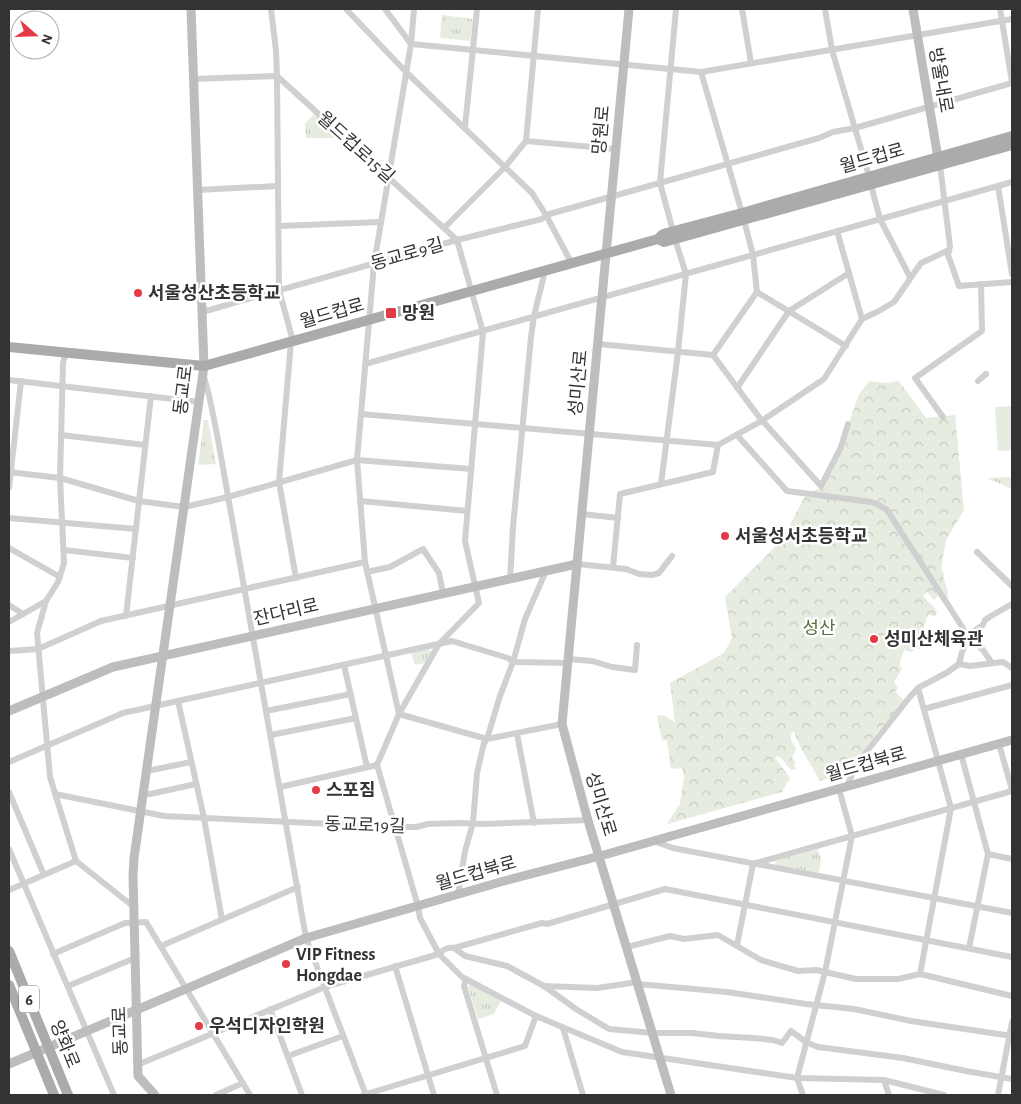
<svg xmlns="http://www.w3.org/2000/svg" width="1021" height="1104" viewBox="0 0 1021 1104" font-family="'Alegreya Sans','Noto Sans KR',sans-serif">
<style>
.green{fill:#e6ecdf}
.forest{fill:url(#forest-crowns)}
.park{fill:url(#park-tufts)}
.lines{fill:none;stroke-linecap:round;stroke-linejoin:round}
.street{stroke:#d0d0d0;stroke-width:6}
.secondary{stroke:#bdbdbd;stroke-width:9}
.primary{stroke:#ababab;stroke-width:10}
.poi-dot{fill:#e63946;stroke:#fff;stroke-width:2}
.labels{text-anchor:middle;stroke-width:5;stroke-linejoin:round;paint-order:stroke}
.shield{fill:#fff;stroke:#707070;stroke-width:1}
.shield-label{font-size:16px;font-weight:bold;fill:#333}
.street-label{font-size:18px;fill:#333;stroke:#fff}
.poi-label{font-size:18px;font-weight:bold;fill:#333;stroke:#fff;text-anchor:start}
.park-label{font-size:18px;fill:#56703f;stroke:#fff}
</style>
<defs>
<pattern id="forest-crowns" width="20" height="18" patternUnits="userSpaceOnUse" patternTransform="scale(1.25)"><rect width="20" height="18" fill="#e6ecdf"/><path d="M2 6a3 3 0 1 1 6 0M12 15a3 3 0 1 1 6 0" fill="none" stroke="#c6cbc0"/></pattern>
<pattern id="park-tufts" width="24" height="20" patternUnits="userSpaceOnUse" patternTransform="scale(1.25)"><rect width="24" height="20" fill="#e6ecdf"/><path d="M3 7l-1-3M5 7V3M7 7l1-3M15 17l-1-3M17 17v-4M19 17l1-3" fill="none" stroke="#c6cbc0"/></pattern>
</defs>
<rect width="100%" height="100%" fill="#fff"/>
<polygon class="green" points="1012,406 1012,450 998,451 995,407"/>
<path class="forest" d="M898 380 926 418 955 415 964 510 946 540 941 569 944 574 943 576 948 593 946 607 938 596 934 600 927 592 923 596 934 607 937 612 935 616 928 615 923 629 918 638 920 642V649H914L912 652 904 650 899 665 902 669 894 682 898 688 895 691 904 701 879 730 855 762 845 773 820 781C813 768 797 744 794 731L791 734 790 738 796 749 792 758 796 763 794 766 796 769 791 770 783 760 778 756 775 758 790 778 782 792 667 824 680 804 684 777 682 768 671 769 667 740H662L657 716 663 715 675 722 670 683 724 653 732 638 725 597 782 540 805 496 820 488 849 423 859 394 869 381C878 382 891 385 898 380Z"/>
<g class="park">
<polygon points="442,15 473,19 470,41 440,38"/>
<polygon points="315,113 338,134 336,138 306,138 305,124"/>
<polygon points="204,420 208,420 216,464 198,465"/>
<polygon points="1012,477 1012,489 987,478 988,478"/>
<polygon points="429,649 432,652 426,663 415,665 411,653"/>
<polygon points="818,849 821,860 819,873 776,865 775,861"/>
<polygon points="471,984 501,1001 494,1014 478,1019 468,987"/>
</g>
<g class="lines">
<g class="street">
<polyline points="271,9 276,51 277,76 279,290 293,341"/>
<polyline points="346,9 406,72 532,193 546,215 572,264"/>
<polyline points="385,9 411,44 701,72 1012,19"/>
<polyline points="742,9 751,63"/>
<polyline points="825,9 832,50 869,176"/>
<polyline points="1000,9 1012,82"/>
<polyline points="701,72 742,213"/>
<polyline points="193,79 277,76 457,240 483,332 465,541 479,603 439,644 399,714 377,765 418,906 420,918 439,954 462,977 536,1016 622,1052 797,1078 884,1080 944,1095"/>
<polyline points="465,127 477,9"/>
<polyline points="526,141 538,9"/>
<polyline points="940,165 950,246 948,255 959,286 1012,282"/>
<polyline points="871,185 880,219 910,277"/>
<polyline points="998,186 1012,274"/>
<polyline points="197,190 278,186"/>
<polyline points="744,220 753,255 757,292 846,346"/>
<polyline points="279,226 381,222"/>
<polyline points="444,228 505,167 526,141 615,149"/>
<polyline points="673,231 660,183 676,9"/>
<polyline points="202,312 457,240 542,219 546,215 819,138 833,132 855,128 1012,83"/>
<polyline points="862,319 877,312 894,302 921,263 949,250"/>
<polyline points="291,342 279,482 296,578"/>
<polyline points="598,344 713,355 759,417 821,486 841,447 848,424"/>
<polyline points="66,352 63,363 60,478 64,563 58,582 46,601 37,633 50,777 76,861 134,907"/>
<polyline points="713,355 757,292"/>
<polyline points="365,364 1012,182"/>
<polyline points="204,377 209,395 217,434 306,938 366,1095"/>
<polyline points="9,380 199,402"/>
<polyline points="978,381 986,374"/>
<polyline points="737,388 789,311 849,273"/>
<polyline points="361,414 718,445 763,420 824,379 862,319 837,231"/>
<polyline points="943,417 915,378 982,331 981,284"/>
<polyline points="61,435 145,445"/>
<polyline points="737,435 787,491 871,502 877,504 887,510 968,636 983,650 992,663"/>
<polyline points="9,472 60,478 139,501 184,507 228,497 357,460 471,469"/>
<polyline points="661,484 678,352 686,274 675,239"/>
<polyline points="9,488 21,381"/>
<polyline points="360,501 467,511"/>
<polyline points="582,514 618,518"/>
<polyline points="9,518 136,529"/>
<polyline points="9,548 60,577"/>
<polyline points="64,550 133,558"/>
<polyline points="977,552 1012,586"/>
<polyline points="577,564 626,569 639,574 652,575 659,573 672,556"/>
<polyline points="613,567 620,494 713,472 718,445"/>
<polyline points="367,572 390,567 423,549 439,573 443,594"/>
<polyline points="510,580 513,527 531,337 534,316 545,271"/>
<polyline points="9,605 23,614"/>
<polyline points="126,616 151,396"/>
<polyline points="9,622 46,601"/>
<polyline points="9,651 38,649 101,621 365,562"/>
<polyline points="568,659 592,661 612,667 635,670 637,645"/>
<polyline points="959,664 962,652 971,633 983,625 985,620 991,616 1012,604"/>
<polyline points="344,665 367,767"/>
<polyline points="918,688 951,808 920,974"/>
<polyline points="178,701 204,818 222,920"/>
<polyline points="924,709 1012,685"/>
<polyline points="266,711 351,694"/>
<polyline points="399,714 365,562 357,460 374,264 411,44 414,9"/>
<polyline points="399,714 487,739 562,724"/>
<polyline points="517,734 534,823"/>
<polyline points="271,735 356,718"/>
<polyline points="999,744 1012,790"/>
<polyline points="961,754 988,854 969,948"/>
<polyline points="9,762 123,713 452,641 508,658 513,662 568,663"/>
<polyline points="147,771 191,762"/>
<polyline points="847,786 856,765 909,698 918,688 948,672 959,664 970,666 1003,662 1012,668"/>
<polyline points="280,787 377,765"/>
<polyline points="9,792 44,875"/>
<polyline points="55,794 164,816 395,827 416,827 428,824 459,823 483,824 588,820"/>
<polyline points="143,794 150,794 196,784"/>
<polyline points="653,841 673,848 1012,913"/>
<polyline points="9,849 114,1095"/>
<polyline points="988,854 1012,859"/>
<polyline points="756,863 1012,791"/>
<polyline points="9,890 76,861"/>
<polyline points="458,895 465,851 473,823 477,773 484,743 487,739 500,696 513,662 525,619 546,571"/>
<polyline points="737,945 753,864"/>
<polyline points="161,946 298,887"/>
<polyline points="627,947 670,936 684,939 718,935 761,960 798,971 816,970 856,979 898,979 920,974 1012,996"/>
<polyline points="454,948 465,956 507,966 544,986 597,988 638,982"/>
<polyline points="53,954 125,923 146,922 250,1095"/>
<polyline points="395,966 434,1095"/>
<polyline points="466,979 464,986 497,1095"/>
<polyline points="638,984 727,992 806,1004 854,1009 911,1021 1012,1036"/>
<polyline points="68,986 135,958"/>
<polyline points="544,986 576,1009 609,1029 653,1033 692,1033 719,1036 753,1038 773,1040 782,1043 791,1031 806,1042 818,1047 903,1058 966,1071 1012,1079"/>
<polyline points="270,1009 302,1095"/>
<polyline points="563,1028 583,1095"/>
<polyline points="288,1056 343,1036"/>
<path d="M137 1065 325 987 439 954C443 949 449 947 454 948L542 923 547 924 665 889 1012 957"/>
<polyline points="884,1080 889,1095"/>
<polyline points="216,1095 243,1083"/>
<polyline points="363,1095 525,1046 536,1016"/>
<polyline points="803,1095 797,1078 825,972 852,836 839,789"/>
<polyline points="998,1095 1012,1022"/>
</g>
<g class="secondary">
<polyline points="629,9 562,724 587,817 671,1095"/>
<polyline points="913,9 939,164"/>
<polyline points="9,711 113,667 577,564"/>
<polyline points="9,1064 306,938 504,881 600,856 1012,740"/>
<polyline points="155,1095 138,1076 133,876 134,858 204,366 191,9"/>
</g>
<g class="primary">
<polyline points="658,239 663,234 742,213 1012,136"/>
<polyline points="9,347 204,366 658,239 664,242 675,239 1012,145"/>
<polyline points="9,951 68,1095"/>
<polyline points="9,985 54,1095"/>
</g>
</g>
<g class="poi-dot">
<circle cx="138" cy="293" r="5"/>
<rect x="385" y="307" width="12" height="12" rx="2.5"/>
<circle cx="725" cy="536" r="5"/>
<circle cx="874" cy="639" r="5"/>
<circle cx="316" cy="790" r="5"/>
<circle cx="286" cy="964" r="5"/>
<circle cx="199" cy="1026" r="5"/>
</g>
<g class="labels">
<rect class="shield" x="19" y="985.5" width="20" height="27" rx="4"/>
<g class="shield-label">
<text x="29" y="1005">6</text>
</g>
<g class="street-label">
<text transform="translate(941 80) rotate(80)" y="6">방울내로</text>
<text transform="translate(601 130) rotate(-85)" y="6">망원로</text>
<text transform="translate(356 147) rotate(42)" y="6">월드컵로15길</text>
<text transform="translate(872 158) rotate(-16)" y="6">월드컵로</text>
<text transform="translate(407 254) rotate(-16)" y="6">동교로9길</text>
<text transform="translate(332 313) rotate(-16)" y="6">월드컵로</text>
<text transform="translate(578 383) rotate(-85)" y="6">성미산로</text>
<text transform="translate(183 390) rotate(-83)" y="6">동교로</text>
<text transform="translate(286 612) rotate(-13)" y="6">잔다리로</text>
<text transform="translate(866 764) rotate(-16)" y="6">월드컵북로</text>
<text transform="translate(601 804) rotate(73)" y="6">성미산로</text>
<text transform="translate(365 825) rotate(2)" y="6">동교로19길</text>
<text transform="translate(476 873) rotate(-16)" y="6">월드컵북로</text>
<text transform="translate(120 1031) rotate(-92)" y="6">동교로</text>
<text transform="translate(65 1044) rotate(68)" y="6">양화로</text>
</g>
<g class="poi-label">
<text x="148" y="299">서울성산초등학교</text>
<text x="402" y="319">망원</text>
<text x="735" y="542">서울성서초등학교</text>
<text x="884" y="645">성미산체육관</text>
<text x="326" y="796">스포짐</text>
<text x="296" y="960">VIP Fitness<tspan x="296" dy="21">Hongdae</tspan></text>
<text x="209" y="1032">우석디자인학원</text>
</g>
<g class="park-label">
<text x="819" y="634">성산</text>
</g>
</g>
<rect width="1021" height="1104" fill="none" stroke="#333333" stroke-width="20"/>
<g transform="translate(35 35) rotate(110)"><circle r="24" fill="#ffffff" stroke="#adadad"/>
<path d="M0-4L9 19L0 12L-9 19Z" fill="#e63946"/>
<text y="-8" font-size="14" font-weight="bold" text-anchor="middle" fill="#333333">N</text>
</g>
</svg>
